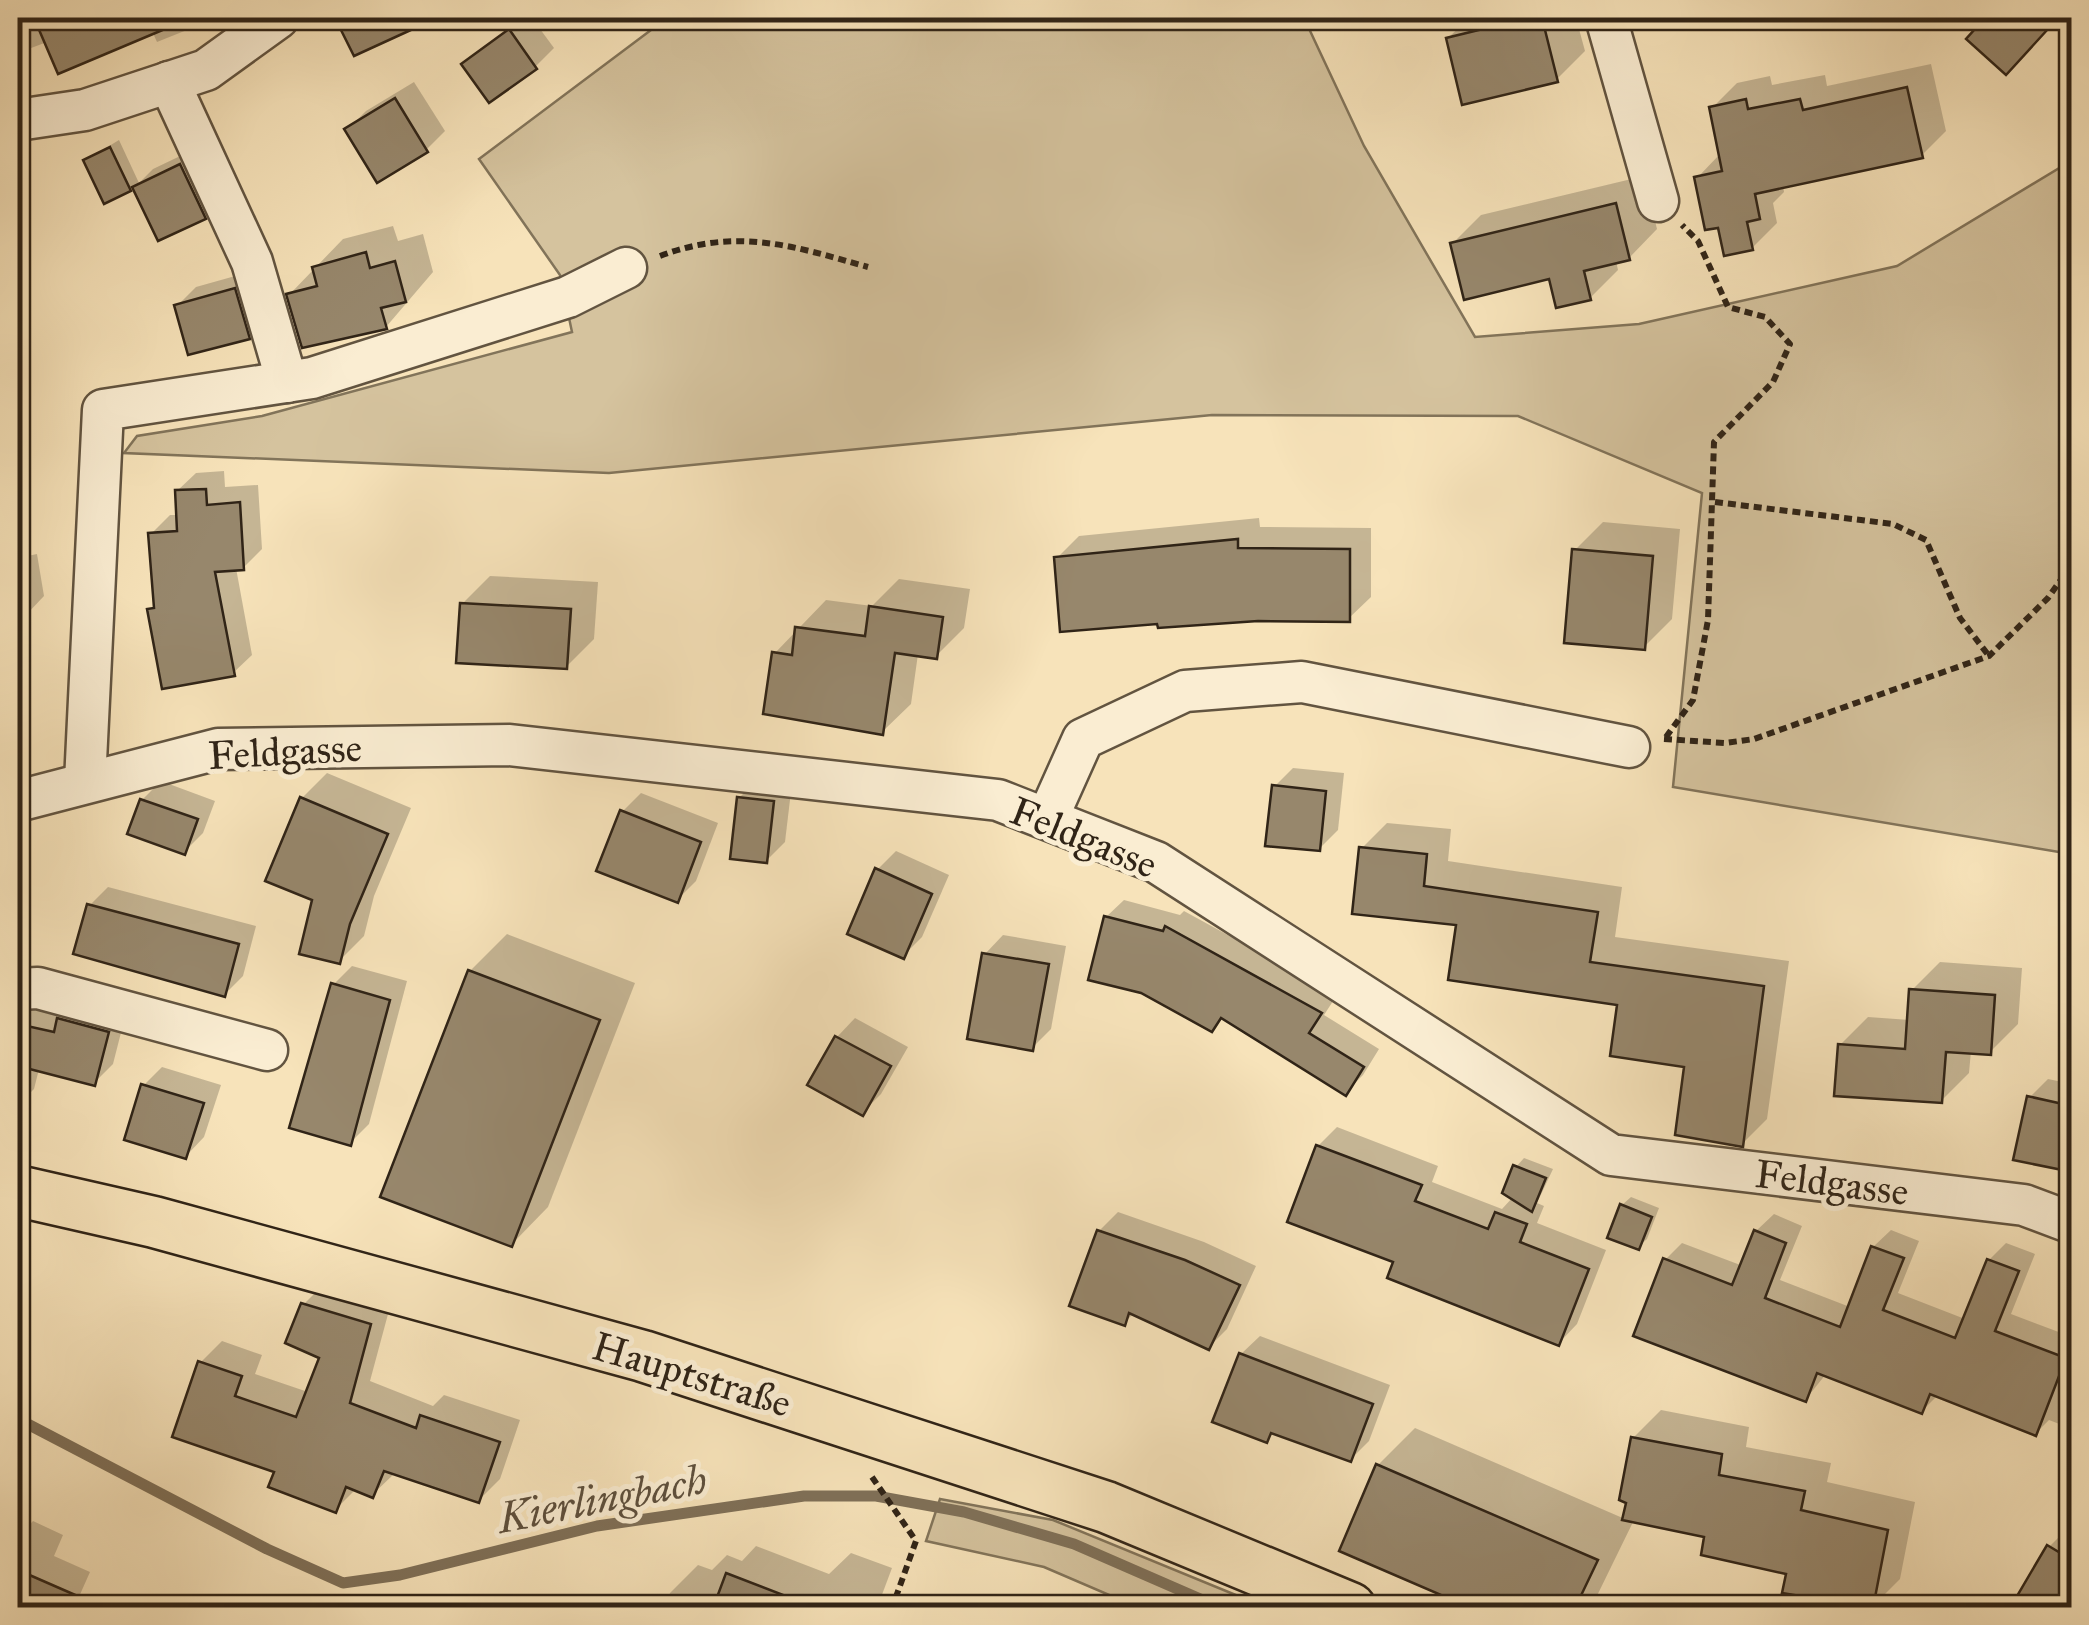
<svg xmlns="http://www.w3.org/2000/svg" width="2089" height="1625" viewBox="0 0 2089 1625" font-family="'IM FELL Great Primer',serif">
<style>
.green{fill:#d5c39e;stroke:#82745a;stroke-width:2.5}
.shadow{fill:#0003}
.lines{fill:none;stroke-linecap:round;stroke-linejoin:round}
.stream{stroke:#7f7058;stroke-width:11}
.building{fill:#97876c;stroke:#302417;stroke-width:2.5}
.minor-casing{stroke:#625440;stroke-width:45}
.major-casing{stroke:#302417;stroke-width:55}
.path{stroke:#302417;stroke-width:6;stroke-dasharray:8 5;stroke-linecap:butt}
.minor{stroke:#faedd2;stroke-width:40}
.major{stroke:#f7e3ba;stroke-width:50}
.labels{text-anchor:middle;stroke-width:10;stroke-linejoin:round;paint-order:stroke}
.street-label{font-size:40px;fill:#302417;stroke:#faedd2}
.water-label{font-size:42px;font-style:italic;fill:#5e503d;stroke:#faedd2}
</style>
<rect width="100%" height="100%" fill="#f7e3ba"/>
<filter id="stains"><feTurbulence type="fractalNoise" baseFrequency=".002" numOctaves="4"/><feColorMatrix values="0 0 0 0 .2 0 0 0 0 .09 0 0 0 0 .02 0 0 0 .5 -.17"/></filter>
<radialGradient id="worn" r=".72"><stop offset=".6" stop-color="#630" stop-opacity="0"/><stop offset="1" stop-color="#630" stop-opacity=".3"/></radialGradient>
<g class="green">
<polygon points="667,18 1304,18 1364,146 1475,337 1639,324 1897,266 2071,161 2071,854 1673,787 1702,493 1518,416 1212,415 609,473 124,453 137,436 262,416 572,332 560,275 479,159"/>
<polygon points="940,1499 1053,1520 1265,1607 1137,1607 1044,1567 926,1541"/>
</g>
<g class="shadow">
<polygon points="18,18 217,18 157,42 152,31 47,42 18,53"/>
<polygon points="521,18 532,18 554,48 535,67 464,64"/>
<polygon points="1469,18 1576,18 1585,51 1556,80 1448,38"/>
<polygon points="1988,18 2060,18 2006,71 1969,38"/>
<polygon points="1931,64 1946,131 1921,156 1783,185 1784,192 1773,203 1777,223 1752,248 1720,225 1697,178 1721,153 1712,108 1737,83 1770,76 1772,85 1825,75 1827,86"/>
<polygon points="414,82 445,131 426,150 347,130 366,111"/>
<polygon points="119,140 139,183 153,169 199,147 223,198 204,217 159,238 134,185 129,189 86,160"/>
<polygon points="1644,176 1657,229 1629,258 1616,261 1618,270 1590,298 1551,276 1453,243 1481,215"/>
<polygon points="393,226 398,241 423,234 433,272 386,327 289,295 343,239"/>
<polygon points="18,257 29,277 18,288"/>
<polygon points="253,271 267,318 248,337 177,306 196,287"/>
<polygon points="224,471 225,487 258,485 262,549 243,568 236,568 252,655 233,673 150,610 156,604 151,534 170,515 179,515 177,491 196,473"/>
<polygon points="1259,518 1260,527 1371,528 1371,597 1348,619 1057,558 1079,536"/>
<polygon points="1603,522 1680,529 1672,619 1644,647 1575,550"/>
<polygon points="37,554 44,596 26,615 18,616 18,558"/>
<polygon points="490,576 598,582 594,639 566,667 462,604"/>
<polygon points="899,579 970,589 964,628 936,656 918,654 911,704 882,732 775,653 826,600 872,606"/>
<polygon points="1293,768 1344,773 1338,830 1319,849 1274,787"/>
<polygon points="327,773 411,808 374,896 364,936 339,961 315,899 302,798"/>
<polygon points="758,779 792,783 785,842 766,861 739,798"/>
<polygon points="161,781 215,801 203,833 184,852 142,800"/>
<polygon points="641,793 718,823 696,881 677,900 622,812"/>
<polygon points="1387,823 1451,829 1448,861 1622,887 1615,937 1789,961 1767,1119 1742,1144 1687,1065 1620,1003 1459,923 1362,848"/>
<polygon points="896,851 949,875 922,937 903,956 877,870"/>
<polygon points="108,887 256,926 243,976 224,995 90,905"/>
<polygon points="1124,900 1180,915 1184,911 1337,995 1324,1015 1379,1049 1363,1075 1346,1092 1224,1017 1212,1029 1142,990 1106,917"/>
<polygon points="507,934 635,983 548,1207 512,1244 470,971"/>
<polygon points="1003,935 1066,946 1051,1029 1032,1048 985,954"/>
<polygon points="1940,962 2022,968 2018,1024 1990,1052 1971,1051 1969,1073 1941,1101 1840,1045 1868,1017 1910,1020 1912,990"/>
<polygon points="352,966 407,981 369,1124 350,1143 333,985"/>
<polygon points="23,1002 126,1013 113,1064 94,1083 39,1069 34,1089 18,1105 18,1007"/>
<polygon points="855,1018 908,1047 881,1094 862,1113 837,1037"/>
<polygon points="162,1067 221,1085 204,1137 186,1156 144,1085"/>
<polygon points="2048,1079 2072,1084 2072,1169 2029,1098"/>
<polygon points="1337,1127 1438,1166 1432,1182 1502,1209 1513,1197 1516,1167 1524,1158 1553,1169 1537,1203 1544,1206 1537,1223 1606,1250 1577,1324 1559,1343 1396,1261 1318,1146"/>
<polygon points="1631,1197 1659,1208 1647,1239 1638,1247 1622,1205"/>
<polygon points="1118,1212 1204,1242 1256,1266 1227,1329 1209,1347 1134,1313 1124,1323 1099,1231"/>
<polygon points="1774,1214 1802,1226 1780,1280 1850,1307 1873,1247 1891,1230 1919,1241 1898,1293 1965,1319 1989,1260 2006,1243 2035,1254 2011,1314 2072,1337 2072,1429 2049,1420 2036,1433 1938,1395 1922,1411 1826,1374 1806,1399 1665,1260 1682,1243 1743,1266 1756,1231"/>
<polygon points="325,1283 391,1303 370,1381 433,1406 444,1395 520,1420 500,1479 479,1500 394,1474 372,1495 356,1489 335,1510 278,1470 200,1363 222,1341 262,1355 255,1374 308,1392 322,1356 303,1305"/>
<polygon points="1260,1336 1390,1385 1369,1441 1350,1460 1275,1432 1266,1440 1241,1354"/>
<polygon points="1661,1410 1749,1427 1746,1447 1831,1463 1827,1482 1915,1502 1900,1579 1872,1607 1707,1535 1634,1520 1591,1608 1477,1608 1378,1465 1415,1428 1625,1519 1633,1438"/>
<polygon points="33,1521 63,1535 54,1556 90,1572 74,1608 18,1608 18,1537"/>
<polygon points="2072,1524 2072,1608 2049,1547"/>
<polygon points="756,1546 829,1574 851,1553 892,1568 877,1608 665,1608 670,1593 698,1565 712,1570 727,1555 742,1561"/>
</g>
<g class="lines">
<polyline class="stream" points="18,1419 267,1549 343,1583 400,1575 597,1526 804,1496 876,1496 964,1512 1074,1544 1221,1608"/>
</g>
<g class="building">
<polygon points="34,18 191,18 58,74"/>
<polygon points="335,18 437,18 354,56"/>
<polygon points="1497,18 1542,18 1558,82 1462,105 1446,38 1499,25"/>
<polygon points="1985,18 2058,18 2006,75 1966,39"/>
<polygon points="509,29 537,69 489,103 461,64"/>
<polygon points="1907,87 1923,158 1755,194 1760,219 1747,222 1753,250 1724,256 1718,228 1705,230 1694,177 1722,171 1709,107 1746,99 1748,109 1800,99 1803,110"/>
<polygon points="395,98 428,152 377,183 344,129"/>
<polygon points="110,147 131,191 104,204 83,160"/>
<polygon points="180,164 206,219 158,241 132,187"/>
<polygon points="1616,203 1630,260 1584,271 1591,300 1556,308 1549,279 1464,300 1450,243"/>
<polygon points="366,252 370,268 395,261 406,302 381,308 387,329 302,348 286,294 317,286 312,267"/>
<polygon points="235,288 250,339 188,355 174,305"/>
<polygon points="206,489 207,505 240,502 244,570 215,572 235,676 162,689 147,609 154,608 148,533 177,531 175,490"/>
<polygon points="1238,539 1238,548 1350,549 1350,622 1258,621 1158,628 1157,624 1060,632 1054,557"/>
<polygon points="1572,549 1653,556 1645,650 1564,643"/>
<polygon points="460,603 571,609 567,669 456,663"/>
<polygon points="869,606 943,617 937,659 895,653 883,735 763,714 772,652 792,655 795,627 865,636"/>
<polygon points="1272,785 1326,791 1320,851 1265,846"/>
<polygon points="300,797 388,834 350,924 340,964 299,954 312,900 265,881"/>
<polygon points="737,797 774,801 767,863 730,859"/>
<polygon points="140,799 198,819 185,855 127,834"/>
<polygon points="620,810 701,842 678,903 596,871"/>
<polygon points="1359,847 1427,854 1424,886 1598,912 1590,962 1764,986 1743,1147 1675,1135 1684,1067 1610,1056 1617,1005 1448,980 1456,925 1352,914"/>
<polygon points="875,868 932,894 904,959 847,934"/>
<polygon points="87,904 239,944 225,997 73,954"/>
<polygon points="1104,916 1163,931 1165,926 1322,1013 1309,1033 1364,1067 1346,1096 1221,1018 1212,1032 1141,993 1088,980"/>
<polygon points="982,953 1049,964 1033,1051 967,1039"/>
<polygon points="468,970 600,1020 512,1247 380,1197"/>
<polygon points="331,983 390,1000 351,1146 289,1128"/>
<polygon points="1909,989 1995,995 1991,1055 1946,1052 1942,1103 1834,1096 1838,1044 1905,1049"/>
<polygon points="57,1018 109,1032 95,1086 18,1066 18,1024 54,1032"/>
<polygon points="835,1036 891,1066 863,1116 807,1085"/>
<polygon points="141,1084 204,1103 186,1159 124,1140"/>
<polygon points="2027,1096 2072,1106 2072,1172 2013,1160"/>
<polygon points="1316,1145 1422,1185 1415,1201 1488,1229 1495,1212 1527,1224 1520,1242 1589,1269 1559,1346 1387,1278 1393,1262 1287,1222"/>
<polygon points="1513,1165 1546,1178 1532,1212 1502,1193"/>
<polygon points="1620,1204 1652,1217 1639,1250 1607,1238"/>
<polygon points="1097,1230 1185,1260 1240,1285 1209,1350 1129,1313 1125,1326 1069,1306"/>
<polygon points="1754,1230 1786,1243 1765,1298 1840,1327 1871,1246 1904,1258 1883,1310 1955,1338 1987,1259 2019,1271 1995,1331 2066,1358 2036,1436 1930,1394 1922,1414 1817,1373 1806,1402 1633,1336 1663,1258 1732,1285"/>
<polygon points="301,1303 371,1324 350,1403 416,1428 420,1415 500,1442 479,1503 384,1471 373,1498 346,1487 336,1513 268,1487 274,1472 172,1437 198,1361 242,1376 235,1396 296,1417 319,1358 285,1343"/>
<polygon points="1239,1353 1373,1404 1351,1462 1271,1433 1267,1443 1212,1422"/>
<polygon points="1631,1437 1722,1454 1719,1475 1805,1491 1801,1510 1888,1530 1873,1608 1782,1593 1786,1574 1701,1555 1704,1537 1622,1520 1626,1503 1619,1500"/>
<polygon points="1376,1464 1598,1560 1575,1608 1471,1608 1339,1551"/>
<polygon points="2047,1545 2072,1560 2072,1608 2010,1608"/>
<polygon points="18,1570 105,1608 18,1608"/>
<polygon points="726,1573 809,1605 808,1608 713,1608"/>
</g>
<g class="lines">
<g class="minor-casing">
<g id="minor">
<polyline points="1606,18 1658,201"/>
<polyline points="169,82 252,262 287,382"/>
<polyline points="18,120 85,110 206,70 278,18"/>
<polyline points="85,782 103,410 312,378 568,297 626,268"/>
<polyline points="18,801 218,749 510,745 998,800 1156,862 1611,1155 2024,1205 2072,1223"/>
<polyline points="1048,817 1083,739 1185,691 1302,682 1629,747"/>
<polyline points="18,989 38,988 267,1050"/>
</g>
</g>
<g class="major-casing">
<polyline id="major" points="18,1191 154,1222 643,1356 1106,1507 1350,1608"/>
</g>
<g class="path">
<path d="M660 256C737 227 793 246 868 267"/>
<polyline points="1715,502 1893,524 1926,540 1960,618 1989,656"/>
<polyline points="1666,737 1693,700 1708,620 1714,442 1773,382 1790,344 1765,317 1728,307 1698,241 1682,225"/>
<polyline points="1664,739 1725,743 1754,739 1989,656 2048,598 2072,564"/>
<polyline points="872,1477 916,1541 892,1608"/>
</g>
<use href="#minor" class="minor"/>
<use href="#major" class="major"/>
</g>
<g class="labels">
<g class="street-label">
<text transform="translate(285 751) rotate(-3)" y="14">Feldgasse</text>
<text transform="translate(1084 837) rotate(22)" y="14">Feldgasse</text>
<text transform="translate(1832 1182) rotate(7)" y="14">Feldgasse</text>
<text transform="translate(692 1374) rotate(17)" y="14">Hauptstraße</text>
</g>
<g class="water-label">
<text transform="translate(602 1498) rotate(-11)" y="15">Kierlingbach</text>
</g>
</g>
<rect width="2089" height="1625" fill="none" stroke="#f7e3ba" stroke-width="60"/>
<rect x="20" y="20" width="2049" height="1585" fill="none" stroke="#302417" stroke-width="5"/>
<rect x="30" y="30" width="2029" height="1565" fill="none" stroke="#302417" stroke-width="2.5"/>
<rect width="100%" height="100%" filter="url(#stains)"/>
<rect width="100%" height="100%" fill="url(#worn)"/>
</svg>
